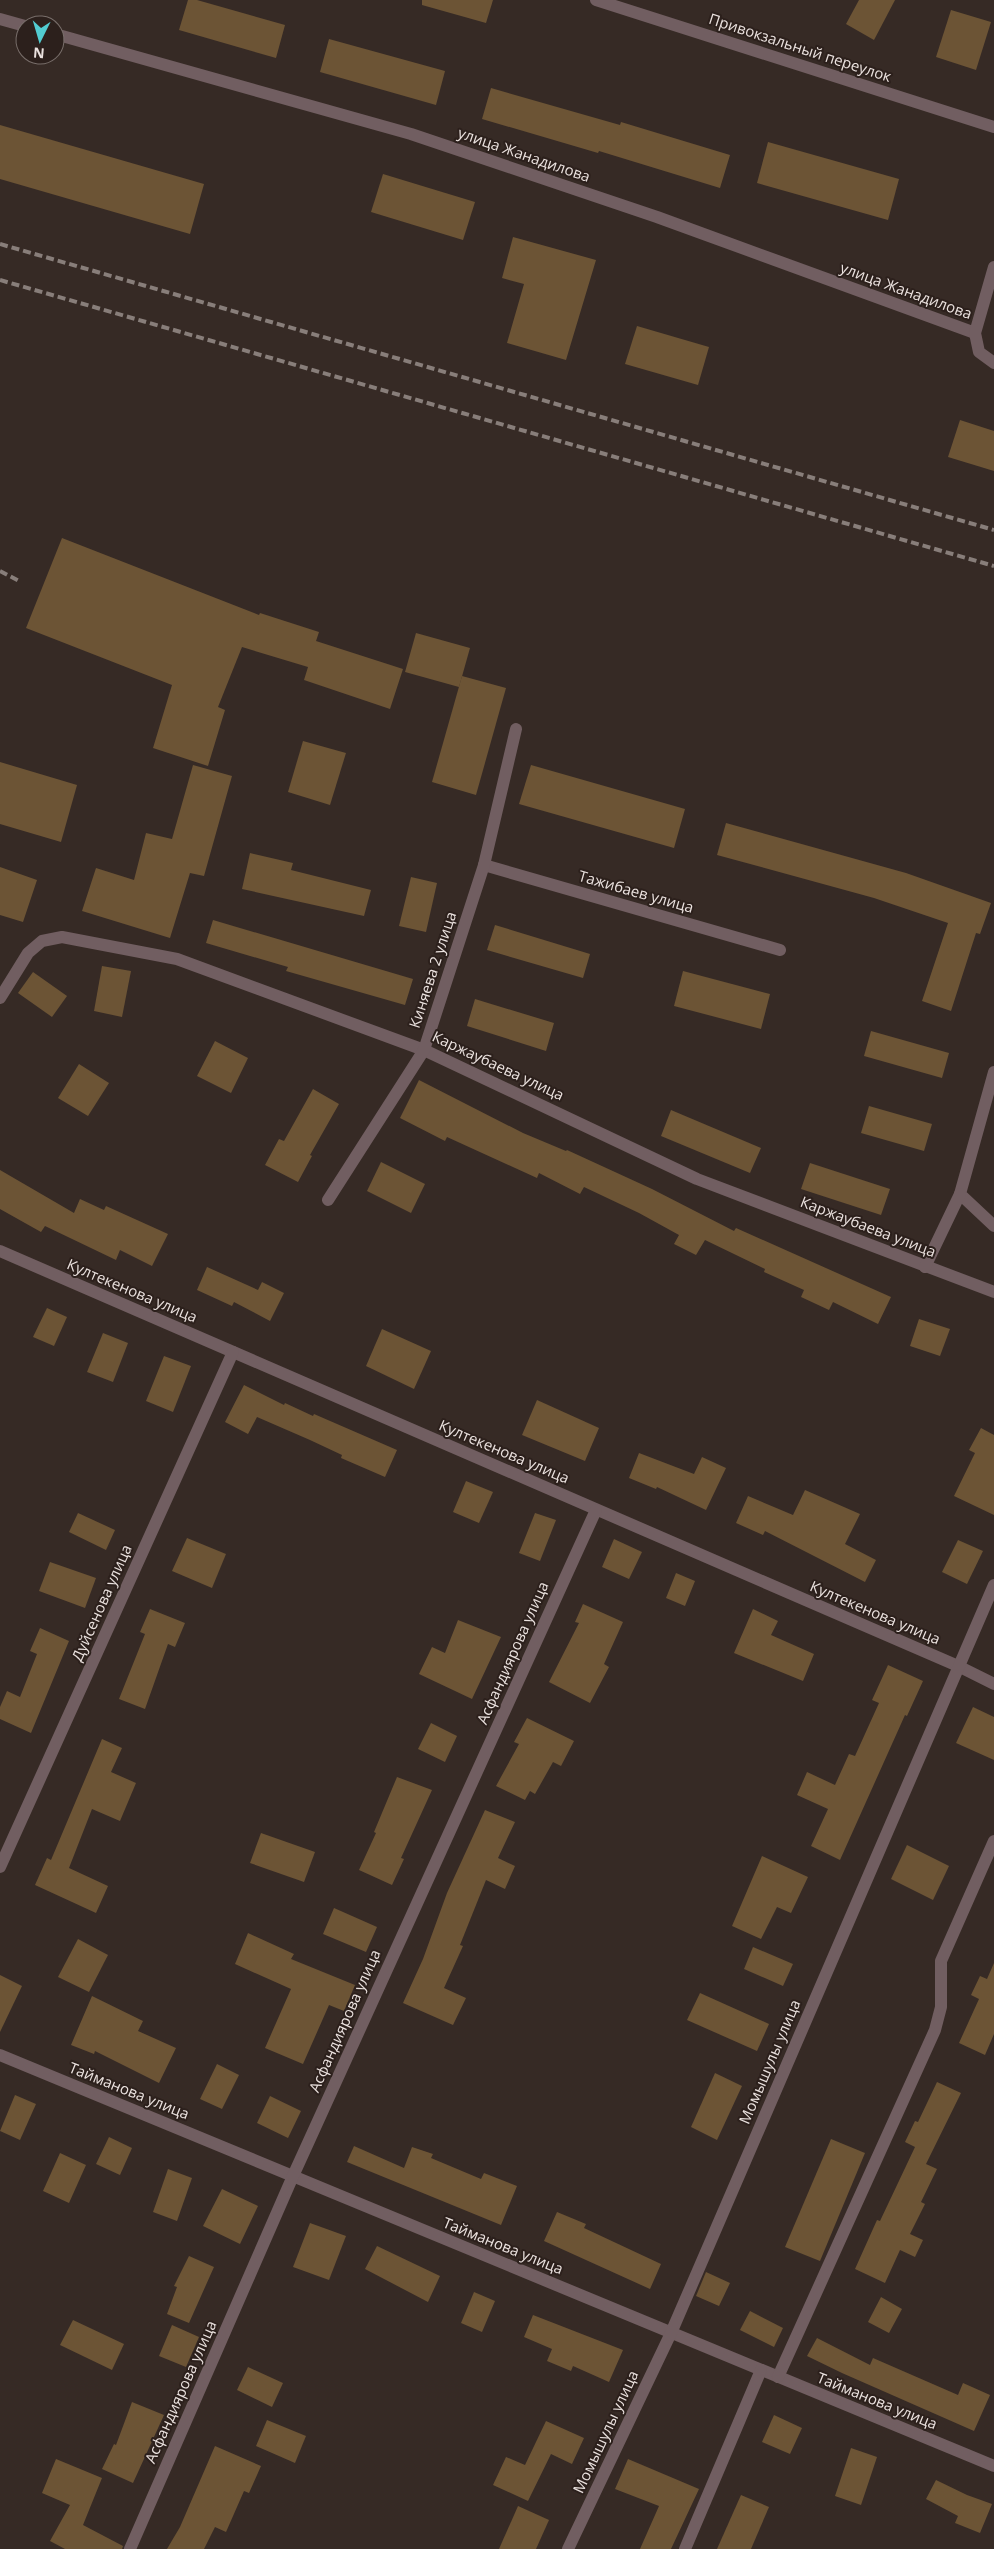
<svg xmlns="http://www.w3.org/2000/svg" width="994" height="2549" viewBox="0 0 994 2549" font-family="'Open Sans',sans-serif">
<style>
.building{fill:#6c5435}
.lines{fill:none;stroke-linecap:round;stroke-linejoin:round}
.minor{stroke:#715e61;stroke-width:12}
.rail{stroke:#887e7a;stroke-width:4;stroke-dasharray:8 4;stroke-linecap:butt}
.labels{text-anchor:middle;stroke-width:4;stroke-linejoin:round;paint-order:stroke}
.street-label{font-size:15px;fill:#ebe2df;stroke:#2c201c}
</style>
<rect width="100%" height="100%" fill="#362a25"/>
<g class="building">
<polygon points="188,0 197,0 285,25 276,58 179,30"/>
<polygon points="422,0 493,0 486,23 422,5"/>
<polygon points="859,0 895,0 874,40 846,24"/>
<polygon points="951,10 991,22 976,70 936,57"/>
<polygon points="329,39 445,71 436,105 320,72"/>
<polygon points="491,88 620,125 621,122 730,155 720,188 599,151 598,153 482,119"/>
<polygon points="0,125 204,184 190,234 0,179"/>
<polygon points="768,142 899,179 888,220 757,183"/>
<polygon points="383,174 475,202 463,240 371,212"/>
<polygon points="513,237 596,260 566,360 507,343 524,284 502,278"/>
<polygon points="637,326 709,347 698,385 625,364"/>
<polygon points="960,420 994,431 994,471 948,457"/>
<polygon points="62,538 259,615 260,613 319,632 316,641 403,669 390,709 304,680 308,667 242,647 218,707 225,710 208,766 153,748 172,685 26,628"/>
<polygon points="416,633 470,648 459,687 405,672"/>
<polygon points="462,676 506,688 476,795 432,782"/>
<polygon points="303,741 346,753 330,805 288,792"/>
<polygon points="0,762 77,785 61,842 0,824"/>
<polygon points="193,765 232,776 204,876 190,873 170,938 82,911 96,868 134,880 146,833 172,839"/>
<polygon points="531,765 685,809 674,848 519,804"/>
<polygon points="726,823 906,873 991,903 980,934 976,933 951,1011 922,1001 948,923 874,898 717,855"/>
<polygon points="250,853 293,863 291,870 371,890 364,916 242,889"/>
<polygon points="0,867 37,880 23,922 0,915"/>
<polygon points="411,877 437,883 426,932 399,926"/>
<polygon points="213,920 413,979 405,1005 286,971 288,967 206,943"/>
<polygon points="495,925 590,954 583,978 487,950"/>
<polygon points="102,966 131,971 122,1017 94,1011"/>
<polygon points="683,971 770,994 761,1029 674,1006"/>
<polygon points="33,972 67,996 52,1017 18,993"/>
<polygon points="475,999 554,1023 546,1051 467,1026"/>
<polygon points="871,1031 949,1053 942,1078 864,1056"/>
<polygon points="215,1041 248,1058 231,1093 197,1076"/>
<polygon points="79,1064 109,1083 88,1116 58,1098"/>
<polygon points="419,1080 523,1133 566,1151 567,1150 652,1189 734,1231 736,1228 891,1297 878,1324 833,1302 829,1310 801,1297 804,1290 764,1272 765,1269 705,1240 696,1255 674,1244 679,1235 639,1213 584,1187 580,1194 539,1173 537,1178 447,1137 445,1141 400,1118"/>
<polygon points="313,1089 339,1104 310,1155 312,1156 298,1182 265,1165 279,1139 284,1141"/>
<polygon points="869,1106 932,1124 924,1151 861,1133"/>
<polygon points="671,1110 761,1148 750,1173 661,1136"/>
<polygon points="381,1162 425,1184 411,1213 367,1191"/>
<polygon points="810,1163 890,1189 881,1215 801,1189"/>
<polygon points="0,1170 74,1213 80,1199 104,1210 106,1206 168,1234 152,1266 120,1250 116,1260 45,1226 41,1232 0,1209"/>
<polygon points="207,1267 258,1290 262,1282 284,1293 270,1321 234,1302 232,1306 197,1290"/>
<polygon points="47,1308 67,1317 54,1346 33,1337"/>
<polygon points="919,1319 950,1329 940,1356 910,1346"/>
<polygon points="382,1329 431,1351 414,1389 366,1366"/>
<polygon points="103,1333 128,1343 113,1382 87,1372"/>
<polygon points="164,1356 191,1366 173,1412 146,1401"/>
<polygon points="244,1385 284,1405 285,1403 313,1416 314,1414 397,1450 385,1477 341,1458 342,1455 310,1440 257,1417 248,1434 225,1422"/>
<polygon points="537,1400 599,1428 585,1461 522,1435"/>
<polygon points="981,1428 994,1435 994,1515 954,1496 975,1453 969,1450"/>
<polygon points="639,1453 694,1474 702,1457 726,1468 706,1510 657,1487 656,1489 629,1478"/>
<polygon points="466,1481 493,1492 479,1523 453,1512"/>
<polygon points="805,1490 860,1514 845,1544 876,1560 865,1582 765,1531 763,1535 736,1523 748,1496 793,1515"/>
<polygon points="78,1513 115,1530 106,1550 69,1532"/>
<polygon points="535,1513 556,1520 540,1561 519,1553"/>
<polygon points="187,1538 226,1554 212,1588 172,1571"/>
<polygon points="614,1539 642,1552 629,1579 602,1567"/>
<polygon points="958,1540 983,1551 967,1584 942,1572"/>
<polygon points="50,1562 96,1578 85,1608 39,1591"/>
<polygon points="676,1573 695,1581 685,1606 666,1598"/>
<polygon points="583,1604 623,1622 604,1664 609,1667 590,1703 549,1682 579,1623 575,1622"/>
<polygon points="150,1609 185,1623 175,1647 168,1644 145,1709 119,1699 145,1634 140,1632"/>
<polygon points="753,1609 778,1621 771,1635 814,1654 803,1681 734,1653"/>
<polygon points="458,1620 501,1637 472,1699 419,1674 432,1647 445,1653"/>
<polygon points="40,1628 69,1641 31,1733 0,1719 0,1707 7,1691 20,1697 37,1654 30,1651"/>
<polygon points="888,1665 923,1681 907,1716 905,1715 840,1860 811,1846 828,1809 797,1795 807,1772 835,1785 849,1754 855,1756 879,1703 872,1700"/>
<polygon points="973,1707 994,1717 994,1760 956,1743"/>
<polygon points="527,1718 574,1741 561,1766 553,1762 535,1794 530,1791 525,1800 496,1786 519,1744 514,1742"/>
<polygon points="431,1723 457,1736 445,1762 418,1749"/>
<polygon points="102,1739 122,1748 111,1772 136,1783 120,1821 92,1809 69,1868 108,1886 96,1913 35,1885 47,1858 51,1860"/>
<polygon points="397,1777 432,1790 401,1858 404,1859 392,1885 359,1870 376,1833 374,1832"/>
<polygon points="485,1810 515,1822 498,1858 515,1866 505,1889 486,1880 460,1945 463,1946 444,1988 466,1998 453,2025 403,2003 423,1959 447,1893"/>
<polygon points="261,1833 315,1852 304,1882 250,1863"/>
<polygon points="907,1845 949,1866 933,1900 891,1879"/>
<polygon points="762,1856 808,1877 791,1913 777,1907 761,1939 732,1926"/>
<polygon points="334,1908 377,1927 366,1952 323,1934"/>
<polygon points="248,1933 294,1954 291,1959 355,1985 344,2011 329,2005 303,2064 265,2048 291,1989 235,1964"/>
<polygon points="78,1939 108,1955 89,1992 58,1977"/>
<polygon points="753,1947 793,1964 783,1986 744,1969"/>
<polygon points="994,1963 994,2034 985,2055 959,2043 979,1999 971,1995 980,1976 987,1979"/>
<polygon points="0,1975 22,1986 0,2032"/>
<polygon points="700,1993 769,2024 757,2051 687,2020"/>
<polygon points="92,1996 143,2021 138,2031 176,2048 159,2083 95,2051 94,2054 71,2045"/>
<polygon points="217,2064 239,2075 222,2109 200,2099"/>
<polygon points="715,2073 742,2086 717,2140 691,2127"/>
<polygon points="937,2082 961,2093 926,2164 937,2169 921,2202 925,2204 910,2234 923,2240 915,2257 900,2250 885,2283 855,2269 877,2220 880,2221 915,2147 905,2142 915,2121 918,2122"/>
<polygon points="15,2095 36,2104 20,2140 0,2131"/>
<polygon points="270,2096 301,2111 288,2138 257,2123"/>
<polygon points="109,2137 132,2148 120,2175 96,2164"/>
<polygon points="831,2139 865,2153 820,2261 785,2247"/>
<polygon points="354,2146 404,2168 412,2147 433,2154 431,2158 481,2179 484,2173 517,2186 501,2225 347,2162"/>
<polygon points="60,2153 86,2165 69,2203 43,2191"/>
<polygon points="168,2169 192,2178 177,2221 153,2212"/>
<polygon points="222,2189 258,2206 240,2244 203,2226"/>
<polygon points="557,2212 586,2224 584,2228 661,2264 650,2289 544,2241"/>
<polygon points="310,2223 346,2236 329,2280 293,2267"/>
<polygon points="377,2246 440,2276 428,2302 365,2269"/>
<polygon points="189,2256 214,2267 189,2323 167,2314 177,2287 174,2286"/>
<polygon points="706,2272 730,2283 719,2306 696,2296"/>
<polygon points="474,2292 495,2301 482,2332 461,2323"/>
<polygon points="881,2297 902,2309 889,2333 868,2322"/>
<polygon points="750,2311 783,2328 774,2347 740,2330"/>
<polygon points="533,2315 623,2350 609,2382 573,2366 571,2371 547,2361 552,2349 524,2337"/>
<polygon points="73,2320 124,2344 112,2370 60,2345"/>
<polygon points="172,2325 199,2337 186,2367 159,2356"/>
<polygon points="817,2338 870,2365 873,2358 958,2395 963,2383 990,2395 974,2431 842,2373 807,2356"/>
<polygon points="248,2367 283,2383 272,2407 237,2390"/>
<polygon points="132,2402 164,2415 133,2483 102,2469 114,2444 116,2445"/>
<polygon points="774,2415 802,2428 790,2454 762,2442"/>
<polygon points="267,2420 306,2436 295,2463 256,2446"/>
<polygon points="546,2421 584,2438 572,2464 551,2454 528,2501 493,2485 506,2457 525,2465"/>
<polygon points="215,2446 261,2466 249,2493 244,2491 226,2532 215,2527 204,2549 167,2549 180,2527"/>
<polygon points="851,2448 877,2457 861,2505 835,2496"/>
<polygon points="56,2459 102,2478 83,2525 123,2546 122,2549 65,2549 50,2541 70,2505 42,2493"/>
<polygon points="628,2459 699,2489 671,2549 640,2549 659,2506 615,2489"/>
<polygon points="936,2480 967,2495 992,2504 980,2533 955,2523 958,2516 926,2499"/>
<polygon points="741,2495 769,2507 751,2549 717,2549"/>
<polygon points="518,2506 549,2520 536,2549 499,2549"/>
</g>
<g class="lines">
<g class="minor">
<polyline points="596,0 994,127"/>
<polyline points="0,19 25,26"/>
<polyline points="55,34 411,134 657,217 975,333"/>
<polyline points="994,267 975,333 979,352 994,363"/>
<polyline points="484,865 780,950"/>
<polyline points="0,998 28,953 42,941 62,937 177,959 424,1050 697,1179 994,1292"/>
<polyline points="994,1072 960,1194 994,1226"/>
<polyline points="328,1200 424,1050 484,865 516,729"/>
<polyline points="0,1251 958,1666 994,1684"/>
<polyline points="925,1267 960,1194"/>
<polyline points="0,1867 233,1352"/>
<polyline points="0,2055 994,2466"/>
<polyline points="778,2377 935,2030 941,2007 941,1961 994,1841"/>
<polyline points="130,2549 293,2176 596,1510"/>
<polyline points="568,2549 671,2333 994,1585"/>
<polyline points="685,2549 761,2370"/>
</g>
<g class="rail">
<polyline points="0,244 994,530"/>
<polyline points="0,280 994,566"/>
<polyline points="0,571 19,581"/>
</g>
</g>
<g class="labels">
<g class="street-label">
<text transform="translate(800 48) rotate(18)" y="5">Привокзальный переулок</text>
<text transform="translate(524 155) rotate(19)" y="5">улица Жанадилова</text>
<text transform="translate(906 291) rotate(20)" y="5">улица Жанадилова</text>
<text transform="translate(636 892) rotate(16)" y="5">Тажибаев улица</text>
<text transform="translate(433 970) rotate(-72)" y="5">Киняева 2 улица</text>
<text transform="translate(498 1066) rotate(25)" y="5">Каржаубаева улица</text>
<text transform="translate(868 1227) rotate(21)" y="5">Каржаубаева улица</text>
<text transform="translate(132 1291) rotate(23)" y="5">Култекенова улица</text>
<text transform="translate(504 1452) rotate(23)" y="5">Култекенова улица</text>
<text transform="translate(102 1603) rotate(-66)" y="5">Дуйсенова улица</text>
<text transform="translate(875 1613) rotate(23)" y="5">Култекенова улица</text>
<text transform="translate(513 1653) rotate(-66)" y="5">Асфандиярова улица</text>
<text transform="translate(345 2021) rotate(-66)" y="5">Асфандиярова улица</text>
<text transform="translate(770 2062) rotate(-67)" y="5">Момышулы улица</text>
<text transform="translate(129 2091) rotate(22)" y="5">Тайманова улица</text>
<text transform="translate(503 2246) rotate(22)" y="5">Тайманова улица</text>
<text transform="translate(181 2392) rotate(-66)" y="5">Асфандиярова улица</text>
<text transform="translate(877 2401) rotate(22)" y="5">Тайманова улица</text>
<text transform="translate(606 2432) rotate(-65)" y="5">Момышулы улица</text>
</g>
</g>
<g transform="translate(40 40) rotate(185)"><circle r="24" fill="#2c201c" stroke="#786e6a"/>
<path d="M0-4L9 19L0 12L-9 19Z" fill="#52ccd1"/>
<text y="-8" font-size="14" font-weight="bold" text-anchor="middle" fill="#ebe2df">N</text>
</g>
</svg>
